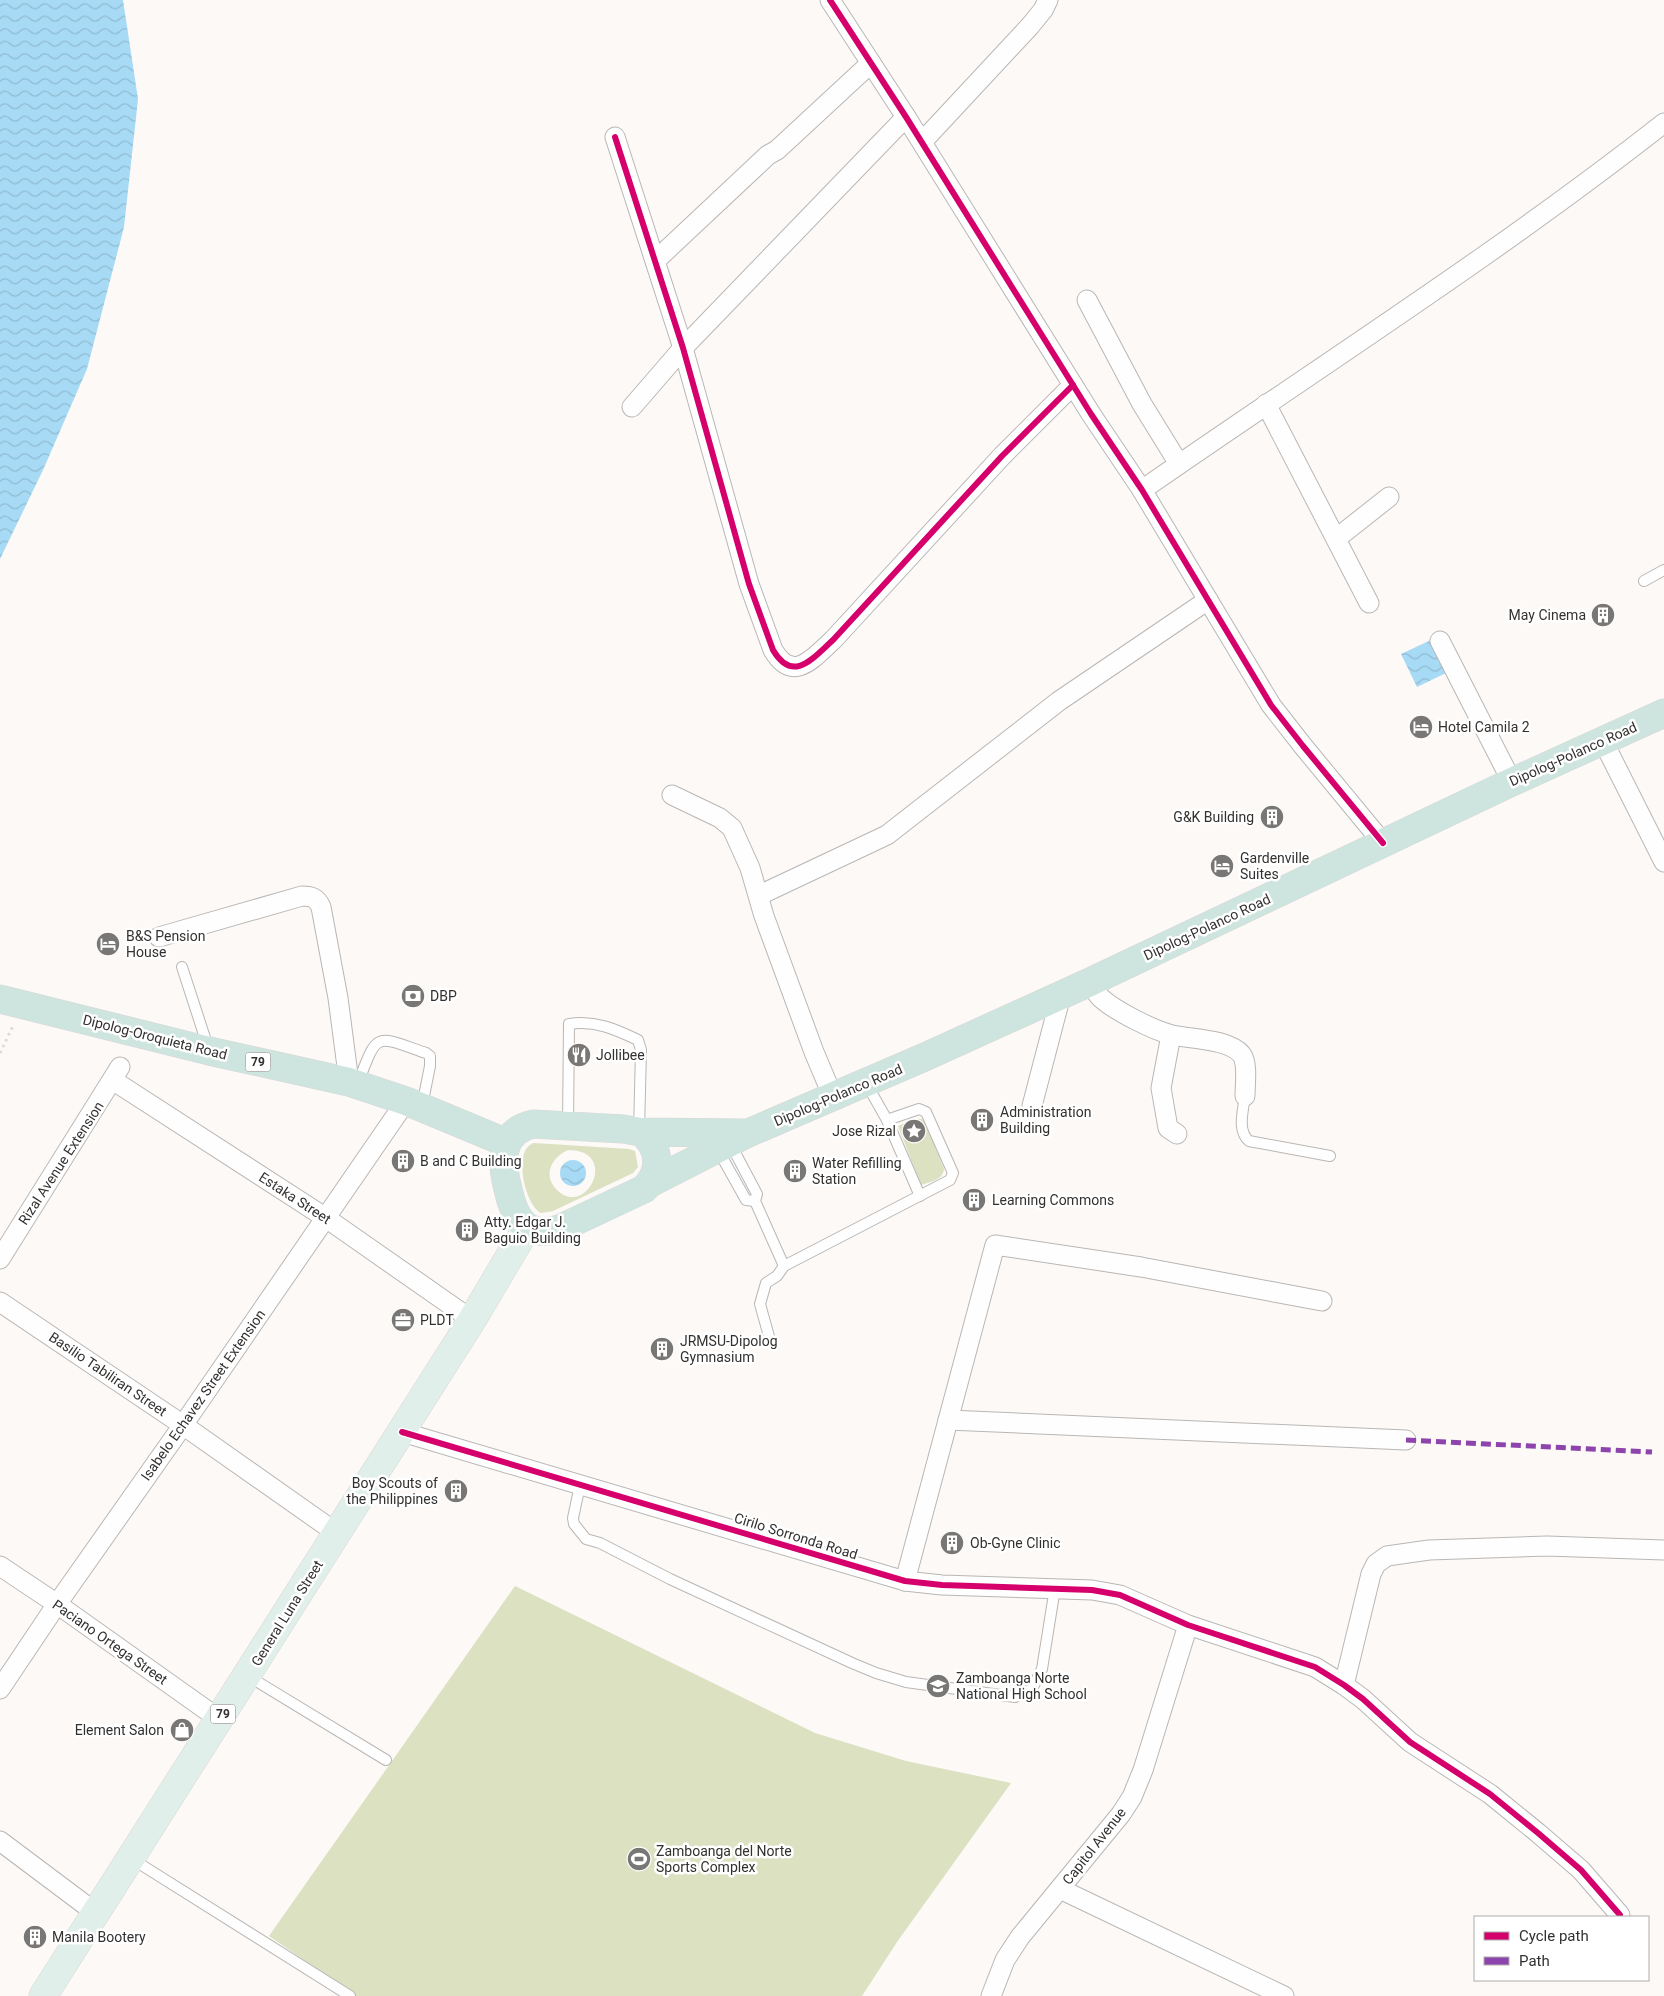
<svg xmlns="http://www.w3.org/2000/svg" width="1664" height="1996" viewBox="0 0 1664 1996" font-family="Roboto,sans-serif">
<style>
.grass{fill:#dbe1c1;fill-rule:evenodd}
.water{fill:url(#water-waves)}
.lines{fill:none;stroke-linecap:round;stroke-linejoin:round}
.lane-casing{stroke:#b9b7b5;stroke-width:12}
.street-casing{stroke:#b9b7b5;stroke-width:21}
.primary-casing{stroke:#d9d7d6;stroke-width:29}
.highway-casing{stroke:#d9d7d6;stroke-width:29}
.path{stroke:#dcdada;stroke-width:3;stroke-dasharray:2.5 4;stroke-linecap:butt}
.lane{stroke:#fffefe;stroke-width:10}
.street{stroke:#fffefe;stroke-width:19}
.primary{stroke:#e1efeb;stroke-width:28}
.highway{stroke:#cee5df;stroke-width:28}
.quiet{stroke:#8e44ad;stroke-width:5;stroke-dasharray:10 5;stroke-linecap:butt}
.cycleway-casing{stroke:#fff;stroke-width:9}
.cycleway{stroke:#d6006c;stroke-width:6}
.labels{text-anchor:middle;stroke-width:5;stroke-linejoin:round;paint-order:stroke}
.shield{fill:#fff;stroke:#706f6d;stroke-width:1}
.shield-label{font-size:12px;font-weight:bold;fill:#33312f}
.poi-label{font-size:14px;fill:#33312f;stroke:#fff;text-anchor:start}
.street-label{font-size:14px;fill:#33312f;stroke:#fff}
</style>
<defs>
<pattern id="water-waves" width="16" height="10" patternUnits="userSpaceOnUse" patternTransform="scale(1.25)"><rect width="16" height="10" fill="#a7daf5"/><path d="M0 5q4-4 8 0t8 0" fill="none" stroke="#90bcd2"/></pattern>
</defs>
<rect width="100%" height="100%" fill="#fcf9f6"/>
<g class="grass">
<path d="M917 1119H922L925 1122 944 1169C943 1180 930 1182 921 1185L898 1126Z"/>
<path d="M534 1143 629 1149 635 1151 638 1167 633 1173 553 1211 541 1213C525 1205 512 1149 534 1143ZM568 1150C620 1150 587 1219 557 1190 542 1175 552 1157 568 1150Z"/>
<polygon points="515,1586 815,1733 906,1761 1011,1783 897,1942 862,1996 356,1996 269,1936"/>
</g>
<g class="water">
<polygon points="0,0 123,0 138,99 124,227 87,369 43,470 0,559"/>
<polygon points="1431,640 1446,673 1417,687 1401,654"/>
<circle cx="573" cy="1173" r="13"/>
</g>
<g class="lines">
<g class="lane-casing">
<g id="lane">
<polyline points="1644,581 1664,570"/>
<polyline points="182,967 208,1047"/>
<path d="M358 1083C378 1031 374 1035 426 1053L430 1056V1066L422 1106"/>
<polyline points="866,1083 887,1120 920,1196"/>
<path d="M1245 1096C1243 1111 1237 1131 1249 1141L1330 1156"/>
<path d="M568 1125 569 1024C595 1020 615 1029 638 1040L641 1050 639 1131"/>
<polyline points="730,1143 757,1194 755,1201 784,1266 777,1276 766,1283 760,1304 770,1340"/>
<polyline points="718,1150 746,1200 755,1201"/>
<polyline points="784,1266 950,1180 953,1173 926,1112 919,1109 887,1120"/>
<polyline points="580,1485 573,1518 574,1524 586,1539 600,1543 670,1579 852,1663 876,1673 906,1682 1015,1697 1032,1689 1042,1669 1055,1588"/>
<polyline points="248,1676 386,1760"/>
<polyline points="132,1859 350,1996"/>
</g>
</g>
<g class="street-casing">
<g id="street">
<polyline points="830,0 906,117 1091,414 1142,490 1271,705 1303,746 1383,843"/>
<path d="M615 137 683 348 749 584 773 650C793 684 813 658 833 640L1002 456 1073 385"/>
<polyline points="922,142 1030,26 1043,10 1048,0"/>
<polyline points="655,261 768,155 777,150 871,63"/>
<polyline points="1087,300 1142,404 1179,464"/>
<polyline points="1266,404 1369,603"/>
<polyline points="632,407 683,348 906,117"/>
<path d="M1142 490C1316 369 1497 254 1664 123"/>
<polyline points="1337,538 1389,497"/>
<polyline points="1440,641 1512,782"/>
<polyline points="1603,741 1664,862"/>
<polyline points="672,795 720,818 732,828 750,868 764,916 814,1052 833,1097"/>
<polyline points="759,897 764,893 887,835 1059,701 1208,600"/>
<path d="M159 937 302 896C312 896 317 898 321 907L338 998 349 1082"/>
<path d="M1090 982C1093 988 1096 993 1101 998 1115 1011 1153 1030 1172 1035 1191 1039 1230 1039 1242 1055 1248 1064 1245 1085 1245 1096"/>
<polyline points="1171,1035 1161,1088 1168,1128 1177,1134"/>
<polyline points="114,1081 326,1218 472,1320"/>
<polyline points="1032,1106 1061,995"/>
<polyline points="0,1259 120,1067"/>
<polyline points="0,1302 183,1425 338,1534"/>
<polyline points="948,1420 1406,1440"/>
<polyline points="402,1432 905,1581 942,1585 1092,1590 1120,1595 1188,1625 1315,1667 1344,1685 1363,1699 1410,1742 1490,1794 1538,1833 1581,1870 1620,1915"/>
<polyline points="0,1566 57,1604 219,1719"/>
<polyline points="905,1581 995,1245 1141,1267 1322,1301"/>
<polyline points="1344,1685 1371,1574 1376,1564 1387,1556 1429,1550 1547,1546 1664,1550"/>
<polyline points="0,1689 57,1604 183,1425 406,1101"/>
<polyline points="0,1841 96,1913"/>
<polyline points="1060,1889 1284,1996"/>
<polyline points="991,1996 1005,1960 1020,1937 1121,1814 1132,1797 1143,1770 1188,1625"/>
</g>
</g>
<g class="primary-casing">
<polyline id="primary" points="43,1996 472,1320 527,1227"/>
</g>
<g class="highway-casing">
<g id="highway">
<polyline points="0,999 209,1051 349,1082 406,1101 507,1143"/>
<path d="M641 1132C661 1148 662 1172 644 1189L559 1229C526 1239 514 1218 508 1189 501 1162 499 1132 533 1124L623 1129 641 1132 742 1133"/>
<polyline points="652,1182 746,1134 927,1056 1090,982 1512,782 1664,713"/>
</g>
</g>
<polyline class="path" points="0,1053 14,1024"/>
<use href="#lane" class="lane"/>
<use href="#street" class="street"/>
<use href="#primary" class="primary"/>
<use href="#highway" class="highway"/>
<polyline class="quiet" points="1406,1440 1652,1452"/>
<g class="cycleway-casing">
<g id="cycleway">
<polyline points="830,0 906,117 1091,414 1142,490 1271,705 1303,746 1383,843"/>
<path d="M615 137 683 348 749 584 773 650C793 684 813 658 833 640L1002 456 1073 385"/>
<polyline points="402,1432 905,1581 942,1585 1092,1590 1120,1595 1188,1625 1315,1667 1344,1685 1363,1699 1410,1742 1490,1794 1538,1833 1581,1870 1620,1915"/>
</g>
</g>
<use href="#cycleway" class="cycleway"/>
</g>
<defs>
<g id="building-disc" transform="scale(1.25)"><circle r="9.5" fill="#797775" stroke="#fff"/><path d="M-4-6H4V6H1V3H-1V6H-4ZM-2.5-4.3h1.7v1.8h-1.7ZM.8-4.3h1.7v1.8H.8ZM-2.5-1h1.7V.8h-1.7ZM.8-1h1.7V.8H.8Z" fill="#fff"/></g>
<g id="hotel-disc" transform="scale(1.25)"><circle r="9.5" fill="#797775" stroke="#fff"/><path d="M-6-4.5h1.5V1H6V5H4.5V3h-9V5H-6ZM-4 0a1.8 1.8 0 1 1 3.6 0ZM.5 0V-2.5h3Q6-2.5 6 0Z" fill="#fff"/></g>
<g id="bank-disc" transform="scale(1.25)"><circle r="9.5" fill="#797775" stroke="#fff"/><path d="M-6-4H6V4H-6ZM0-2.3a2.3 2.3 0 1 0 0 4.6a2.3 2.3 0 1 0 0-4.6Z" fill="#fff"/></g>
<g id="restaurant-disc" transform="scale(1.25)"><circle r="9.5" fill="#797775" stroke="#fff"/><path d="M-5-6h1v4h1v-4h1v4h1v-4h1v5L-1.5 .5V6h-2V.5L-5-1ZM5-6V6H3V1.5H1.5Q1.5-4 5-6Z" fill="#fff"/></g>
<g id="sight-disc" transform="scale(1.25)"><circle r="9.5" fill="#797775" stroke="#fff"/><path d="M0-6L1.8-2.2L6-1.7L2.9 1.2L3.7 5.4L0 3.3L-3.7 5.4L-2.9 1.2L-6-1.7L-1.8-2.2Z" fill="#fff"/></g>
<g id="office-disc" transform="scale(1.25)"><circle r="9.5" fill="#797775" stroke="#fff"/><path d="M-6-3h4V-5.5h4V-3h4V5H-6ZM-1-4.5V-3h2v-1.5ZM-6 0V1H6V0Z" fill="#fff"/></g>
<g id="school-disc" transform="scale(1.25)"><circle r="9.5" fill="#797775" stroke="#fff"/><path d="M0-5L7-2L0 1L-7-2ZM-4 1L0 2.5L4 1V4Q0 6-4 4Z" fill="#fff"/></g>
<g id="shop-disc" transform="scale(1.25)"><circle r="9.5" fill="#797775" stroke="#fff"/><path d="M-5-2.5h2.3a2.7 3.5 0 0 1 5.4 0H5L5.5 6h-11ZM-1.5-2.5h3a1.5 2.3 0 0 0-3 0Z" fill="#fff"/></g>
<g id="stadium-disc" transform="scale(1.25)"><circle r="9.5" fill="#797775" stroke="#fff"/><path d="M0-5a6.5 5 0 1 0 0 10a6.5 5 0 1 0 0-10ZM-3.5-1.8h7v3.6h-7Z" fill="#fff"/></g>
</defs>
<g fill-rule="evenodd">
<use href="#building-disc" x="1603" y="615"/>
<use href="#hotel-disc" x="1421" y="727"/>
<use href="#building-disc" x="1272" y="817"/>
<use href="#hotel-disc" x="1222" y="866"/>
<use href="#hotel-disc" x="108" y="944"/>
<use href="#bank-disc" x="413" y="996"/>
<use href="#restaurant-disc" x="579" y="1055"/>
<use href="#building-disc" x="982" y="1120"/>
<use href="#sight-disc" x="914" y="1131"/>
<use href="#building-disc" x="403" y="1161"/>
<use href="#building-disc" x="795" y="1171"/>
<use href="#building-disc" x="974" y="1200"/>
<use href="#building-disc" x="467" y="1230"/>
<use href="#office-disc" x="403" y="1320"/>
<use href="#building-disc" x="662" y="1349"/>
<use href="#building-disc" x="456" y="1491"/>
<use href="#building-disc" x="952" y="1543"/>
<use href="#school-disc" x="938" y="1686"/>
<use href="#shop-disc" x="182" y="1730"/>
<use href="#stadium-disc" x="639" y="1859"/>
<use href="#building-disc" x="35" y="1937"/>
</g>
<g class="labels">
<g class="shield">
<rect x="245.5" y="1052.5" width="25" height="19" rx="4"/>
<rect x="210.5" y="1704.5" width="25" height="19" rx="4"/>
</g>
<g class="shield-label">
<text x="258" y="1066">79</text>
<text x="223" y="1718">79</text>
</g>
<g class="poi-label">
<text x="1586" y="620" text-anchor="end">May Cinema</text>
<text x="1438" y="732">Hotel Camila 2</text>
<text x="1254" y="822" text-anchor="end">G&amp;K Building</text>
<text x="1240" y="863">Gardenville<tspan x="1240" dy="16">Suites</tspan></text>
<text x="126" y="941">B&amp;S Pension<tspan x="126" dy="16">House</tspan></text>
<text x="430" y="1001">DBP</text>
<text x="596" y="1060">Jollibee</text>
<text x="1000" y="1117">Administration<tspan x="1000" dy="16">Building</tspan></text>
<text x="896" y="1136" text-anchor="end">Jose Rizal</text>
<text x="420" y="1166">B and C Building</text>
<text x="812" y="1168">Water Refilling<tspan x="812" dy="16">Station</tspan></text>
<text x="992" y="1205">Learning Commons</text>
<text x="484" y="1227">Atty. Edgar J.<tspan x="484" dy="16">Baguio Building</tspan></text>
<text x="420" y="1325">PLDT</text>
<text x="680" y="1346">JRMSU-Dipolog<tspan x="680" dy="16">Gymnasium</tspan></text>
<text x="438" y="1488" text-anchor="end">Boy Scouts of<tspan x="438" dy="16">the Philippines</tspan></text>
<text x="970" y="1548">Ob-Gyne Clinic</text>
<text x="956" y="1683">Zamboanga Norte<tspan x="956" dy="16">National High School</tspan></text>
<text x="164" y="1735" text-anchor="end">Element Salon</text>
<text x="656" y="1856">Zamboanga del Norte<tspan x="656" dy="16">Sports Complex</tspan></text>
<text x="52" y="1942">Manila Bootery</text>
</g>
<g class="street-label">
<text transform="translate(1573 754) rotate(-24)" y="5">Dipolog-Polanco Road</text>
<text transform="translate(1207 927) rotate(-25)" y="5">Dipolog-Polanco Road</text>
<text transform="translate(155 1037) rotate(14)" y="5">Dipolog-Oroquieta Road</text>
<text transform="translate(838 1095) rotate(-23)" y="5">Dipolog-Polanco Road</text>
<text transform="translate(61 1163) rotate(-57)" y="5">Rizal Avenue Extension</text>
<text transform="translate(295 1198) rotate(33)" y="5">Estaka Street</text>
<text transform="translate(108 1374) rotate(34)" y="5">Basilio Tabiliran Street</text>
<text transform="translate(203 1395) rotate(-55)" y="5">Isabelo Echavez Street Extension</text>
<text transform="translate(796 1536) rotate(17)" y="5">Cirilo Sorronda Road</text>
<text transform="translate(287 1613) rotate(-58)" y="5">General Luna Street</text>
<text transform="translate(110 1642) rotate(35)" y="5">Paciano Ortega Street</text>
<text transform="translate(1094 1846) rotate(-52)" y="5">Capitol Avenue</text>
</g>
</g>
<rect x="1474" y="1916" width="175" height="65" fill="#ffffff" stroke="#adadac"/>
<rect x="1484" y="1932" width="25" height="8" fill="#d6006c" stroke="#adadac"/>
<text x="1519" y="1941" font-size="15" fill="#33312f">Cycle path</text>
<rect x="1484" y="1957" width="25" height="8" fill="#8e44ad" stroke="#adadac"/>
<text x="1519" y="1966" font-size="15" fill="#33312f">Path</text>
</svg>
